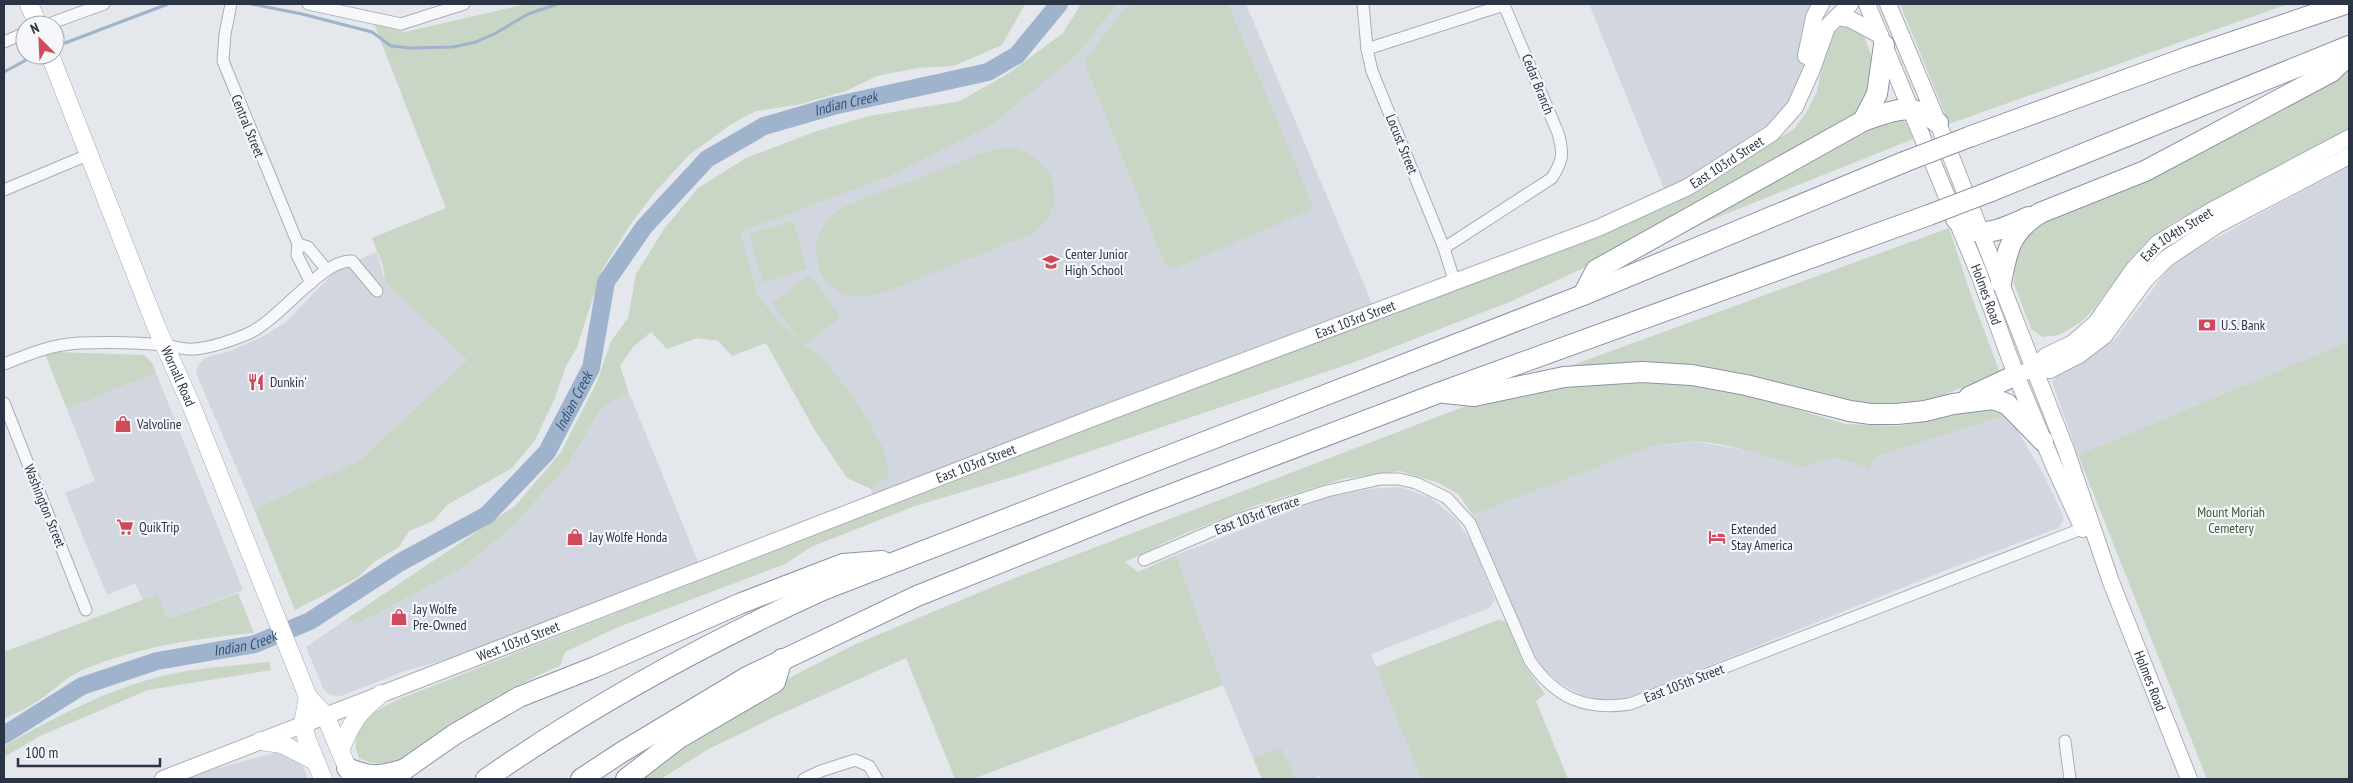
<svg xmlns="http://www.w3.org/2000/svg" width="2353" height="783" viewBox="0 0 2353 783" font-family="'PT Sans Narrow',sans-serif">
<style>
.built{fill:#d2d6de}
.green{fill:#c9d6c5}
.lines{fill:none;stroke-linecap:round;stroke-linejoin:round}
.stream{stroke:#9fb4cc;stroke-width:3}
.river{stroke:#9fb4cc;stroke-width:18}
.street-casing{stroke:#a9aeb7;stroke-width:13}
.secondary-casing{stroke:#a9aeb7;stroke-width:18}
.primary-casing{stroke:#a3abb8;stroke-width:19}
.highway-casing{stroke:#8b94a3;stroke-width:22}
.street{stroke:#f7f8fa;stroke-width:11}
.secondary{stroke:#fff;stroke-width:16}
.primary{stroke:#fff;stroke-width:18}
.highway{stroke:#fff;stroke-width:20}
.highway-bridge-casing{stroke:#8b94a3;stroke-width:22;stroke-linecap:butt}
.highway-bridge{stroke:#fff;stroke-width:20}
.labels{text-anchor:middle;stroke-width:4.5;stroke-linejoin:round;paint-order:stroke}
.street-label{font-size:14px;fill:#2b3445;stroke:#f4f6f9}
.poi-label{font-size:14px;fill:#2b3445;stroke:#f4f6f9;text-anchor:start}
.park-label{font-size:14px;fill:#3f6138;stroke:#f4f6f9}
.water-label{font-size:15px;font-style:italic;fill:#34527a;stroke:#f4f6f9}
</style>
<rect width="100%" height="100%" fill="#e4e7ec"/>
<g class="built">
<polygon points="1117,4 1246,4 1373,306 873,499 871,489 889,477 804,345 776,319 757,292 739,232 885,178 1078,54"/>
<polygon points="1589,4 1816,4 1811,16 1803,65 1789,106 1765,132 1665,191"/>
<polygon points="2349,166 2349,341 2078,455 2052,382 2058,375 2093,356 2116,338 2168,269 2192,251"/>
<polygon points="377,252 385,282 467,360 359,461 254,509 196,373 198,366 205,358 230,351 264,336 286,322 337,269"/>
<polygon points="156,373 243,590 168,619 158,594 143,600 135,583 107,595 65,493 95,481 67,409"/>
<polygon points="629,393 699,564 448,659 405,671 341,696 330,695 323,688 306,647 348,618 356,625 461,569 513,526 568,465 602,407"/>
<polygon points="2008,415 2045,477 2064,519 2058,528 1949,569 1631,697 1606,701 1582,695 1560,683 1543,668 1532,652 1473,515 1663,441 1670,445 1692,441 1755,452 1803,468 1821,460 1840,456 1869,469 1877,456"/>
<polygon points="1400,487 1431,498 1455,518 1472,542 1495,600 1489,608 1371,654 1421,779 1322,779 1320,776 1313,779 1296,779 1281,747 1253,758 1223,685 1176,555 1324,498 1369,489"/>
<polygon points="281,751 292,756 303,766 308,779 187,779 211,770"/>
</g>
<g class="green">
<polygon points="526,4 1025,4 1002,45 954,66 917,68 877,76 846,91 797,105 756,111 730,125 689,155 655,192 630,225 602,270 577,347 566,366 555,398 535,440 512,468 447,505 433,521 409,531 399,547 374,562 357,578 295,610 254,509 359,461 467,360 385,282 383,266 372,238 446,208 374,24 405,32"/>
<polygon points="1081,4 1117,4 1078,54 991,125 885,178 740,232 757,292 776,319 801,342 772,303 810,275 841,317 804,345 822,356 858,404 884,450 889,477 871,489 847,478 814,429 766,343 732,356 718,341 697,338 667,349 651,332 633,347 620,366 629,393 602,407 568,465 513,526 461,569 356,625 348,618 515,506 561,452 597,382 611,341 628,318 636,274 664,229 698,188 746,158 814,132 869,116 960,101 1009,73 1063,33"/>
<polygon points="1131,4 1228,4 1314,208 1176,268 1165,264 1084,61 1124,10"/>
<polygon points="1900,4 2288,4 1946,125 1945,114"/>
<path d="M1844 25 1864 36C1880 75 1874 76 1857 113L1616 253 1512 301 1355 362 1022 474 915 506 811 547 785 564 616 628 565 652 560 666C502 689 452 724 401 760 386 764 374 766 359 758 345 724 375 710 402 698L758 557 1232 373 1719 175 1794 129 1806 113 1817 91 1827 41 1835 29Z"/>
<polygon points="2349,71 2349,130 2170,224 2133,256 2093,310 2081,322 2059,335 2043,337 2031,329 2014,283 2015,243 2028,227"/>
<polygon points="1900,119 1907,123 1913,139 1668,237 1861,130"/>
<path d="M1016 148 1037 158 1052 177 1055 201 1046 222 1030 235 880 294C868 296 856 298 845 294 813 282 807 241 830 217 834 212 841 209 846 206L978 155 996 149Z"/>
<polygon points="793,221 807,269 763,282 749,234"/>
<polygon points="1949,228 1971,295 2000,373 1935,398 1917,402 1880,405 1858,403 1801,389 1548,374"/>
<polygon points="2349,341 2349,779 2207,779 2078,455"/>
<polygon points="58,352 144,355 152,363 156,373 67,409 45,354"/>
<path d="M1629 378 1719 386 1846 424 1899 426 1935 419 1994 403 2008 415 1877 456 1869 469C1837 455 1836 454 1803 468 1769 457 1730 443 1693 441 1681 441 1674 447 1662 442L1473 515 1458 494 1439 483 1400 471 1343 479 1257 505 1179 536 1125 562 1138 572 1176 555 1223 685 973 779H955L906 658 774 717 707 750 661 779H636L709 726 779 683 856 644 1007 581 1463 407 1519 392Z"/>
<path d="M238 593 254 633C197 638 138 647 85 669 67 676 54 690 38 701 28 708 15 713 4 719V652L158 594 168 619Z"/>
<polygon points="1498,620 1506,622 1525,666 1545,694 1536,701 1568,779 1421,779 1376,667"/>
<path d="M269 662 271 670 148 690 40 736 4 757V746C52 719 104 691 158 677 193 668 232 666 269 662Z"/>
<polygon points="1281,747 1296,779 1262,779 1253,758"/>
</g>
<g class="lines">
<g class="stream">
<polyline points="251,4 302,14 372,32 391,46 410,48 453,47 476,42 496,33 528,14 558,4"/>
<polyline points="65,43 168,4"/>
<polyline points="4,72 28,59"/>
</g>
<path class="river" id="s1" d="M4 735 82 686 157 661 255 644 310 621 399 563 487 515 547 452 591 368 606 282 644 227 707 159 764 126 833 106 988 72 1017 55 1059 4"/>
<g class="street-casing">
<g id="street">
<polyline points="231,4 225,34 223,61 298,244 297,255 311,283"/>
<polyline points="308,4 401,24 464,4"/>
<polyline points="1363,4 1367,49 1372,71 1444,248 1454,280"/>
<polyline points="46,25 104,4"/>
<polyline points="4,42 25,33"/>
<path d="M1367 49 1504 5 1558 133C1564 154 1563 160 1552 178L1444 248"/>
<polyline points="4,190 90,154"/>
<polyline points="298,244 308,247 326,269"/>
<path d="M4 364C29 354 53 344 80 343 108 342 136 342 164 345 173 346 184 350 194 349 210 348 230 341 245 335 279 322 321 259 352 261L377 291"/>
<polyline points="4,403 86,610"/>
<path d="M1144 560 1237 520 1327 491 1381 479H1399L1416 483 1447 498 1470 523 1530 661C1556 698 1585 711 1630 704L2089 526"/>
<polyline points="2065,741 2070,779"/>
<polyline points="804,779 821,771 855,760 869,766 877,779"/>
</g>
</g>
<g class="secondary-casing">
<g id="secondary">
<path id="s2" d="M1867 4 1979 274 2016 375 2054 466 2083 529"/>
<path id="s3" d="M1888 4 1938 123 2066 450 2111 582 2189 779"/>
<polyline points="1838,17 1850,19 1880,35"/>
<polyline points="1806,56 1814,17 1821,4"/>
<path id="s4" d="M2034 368 2046 356 2073 343 2096 323 2133 270 2158 243 2211 211 2349 138"/>
<polyline points="2025,372 2034,368 2050,370 2079,355 2104,336 2145,280 2167,258 2217,225 2349,156"/>
<path id="s5" d="M163 779 1090 419 1598 228 1688 187 1772 133 1795 107 1812 69 1827 27 1850 4"/>
</g>
</g>
<g class="primary-casing">
<g id="primary">
<polyline points="29,4 38,25"/>
<path id="s6" d="M50 55 156 326 192 407 308 697 325 715 352 779"/>
<polyline points="308,697 303,724 307,740 323,779"/>
<polyline points="261,741 282,744 315,761"/>
<path d="M340 750C352 722 357 713 381 694"/>
</g>
</g>
<g class="highway-casing">
<g id="highway">
<path d="M1863 121C1892 111 1912 100 1938 123"/>
<polyline points="1969,137 2188,57 2345,4"/>
<polyline points="1989,192 2349,46"/>
<path d="M1956 219C1979 243 2003 228 2029 217"/>
<path d="M2001 283C2007 250 2010 232 2040 213L2145 171 2331 72 2349 55"/>
<polyline points="1583,295 1596,270 1863,121 1877,94 1884,45"/>
<polyline points="1445,393 1474,396 1564,377 1642,372 1692,375 1746,385 1850,411 1871,414 1897,414 1925,411 1953,404 1993,399 2007,404 2043,441"/>
<polyline points="1969,397 2016,375"/>
<path d="M347 768C373 778 378 777 405 769"/>
<polyline points="393,779 405,769 455,734 519,697 595,667 739,604 843,564 882,561"/>
<path d="M486 779C591 706 706 643 823 590L1583 295 1904 162"/>
<polyline points="581,779 622,752 747,677 917,596 1146,504 1441,392 1929,215"/>
<polyline points="626,779 679,738 775,682 782,659"/>
</g>
</g>
<use href="#street" class="street"/>
<use href="#secondary" class="secondary"/>
<use href="#primary" class="primary"/>
<use href="#highway" class="highway"/>
<g class="highway-bridge-casing">
<g id="highway-bridge">
<polyline points="1904,162 1969,137"/>
<polyline points="1929,215 1989,192"/>
</g>
</g>
<use href="#highway-bridge" class="highway-bridge"/>
</g>
<defs>
<g id="school-bare" transform="scale(1.35)"><path d="M0-5L7-2L0 1L-7-2ZM-4 1L0 2.5L4 1V4Q0 6-4 4Z" fill="#d1495b" stroke="#f4f6f9" stroke-width="2.5" paint-order="stroke"/></g>
<g id="bank-bare" transform="scale(1.35)"><path d="M-6-4H6V4H-6ZM0-2.3a2.3 2.3 0 1 0 0 4.6a2.3 2.3 0 1 0 0-4.6Z" fill="#d1495b" stroke="#f4f6f9" stroke-width="2.5" paint-order="stroke"/></g>
<g id="restaurant-bare" transform="scale(1.35)"><path d="M-5-6h1v4h1v-4h1v4h1v-4h1v5L-1.5 .5V6h-2V.5L-5-1ZM5-6V6H3V1.5H1.5Q1.5-4 5-6Z" fill="#d1495b" stroke="#f4f6f9" stroke-width="2.5" paint-order="stroke"/></g>
<g id="shop-bare" transform="scale(1.35)"><path d="M-5-2.5h2.3a2.7 3.5 0 0 1 5.4 0H5L5.5 6h-11ZM-1.5-2.5h3a1.5 2.3 0 0 0-3 0Z" fill="#d1495b" stroke="#f4f6f9" stroke-width="2.5" paint-order="stroke"/></g>
<g id="supermarket-bare" transform="scale(1.35)"><path d="M-6-5.5h2.5l.6 2H6L4.5 2H-2.5L-4.4-4H-6ZM-1.5 3.2a1.3 1.3 0 1 0 .1 0ZM3 3.2a1.3 1.3 0 1 0 .1 0Z" fill="#d1495b" stroke="#f4f6f9" stroke-width="2.5" paint-order="stroke"/></g>
<g id="hotel-bare" transform="scale(1.35)"><path d="M-6-4.5h1.5V1H6V5H4.5V3h-9V5H-6ZM-4 0a1.8 1.8 0 1 1 3.6 0ZM.5 0V-2.5h3Q6-2.5 6 0Z" fill="#d1495b" stroke="#f4f6f9" stroke-width="2.5" paint-order="stroke"/></g>
</defs>
<g fill-rule="evenodd">
<use href="#school-bare" x="1051" y="262"/>
<use href="#bank-bare" x="2207" y="325"/>
<use href="#restaurant-bare" x="256" y="382"/>
<use href="#shop-bare" x="123" y="424"/>
<use href="#supermarket-bare" x="125" y="527"/>
<use href="#shop-bare" x="575" y="537"/>
<use href="#hotel-bare" x="1717" y="537"/>
<use href="#shop-bare" x="399" y="617"/>
</g>
<g class="labels">
<g class="street-label">
<text transform="translate(1538 84) rotate(68)" y="5">Cedar Branch</text>
<text transform="translate(248 126) rotate(68)" y="5">Central Street</text>
<text transform="translate(1402 144) rotate(68)" y="5">Locust Street</text>
<text dy="5" stroke="none"><textPath href="#s5" startOffset="1682">East 103rd Street</textPath></text>
<text dy="5" stroke="none"><textPath href="#s4" startOffset="199">East 104th Street</textPath></text>
<text dy="5" stroke="none"><textPath href="#s2" startOffset="314">Holmes Road</textPath></text>
<text dy="5" stroke="none"><textPath href="#s5" startOffset="1278">East 103rd Street</textPath></text>
<text dy="5" stroke="none"><textPath href="#s6" startOffset="346">Wornall Road</textPath></text>
<text dy="5" stroke="none"><textPath href="#s5" startOffset="872">East 103rd Street</textPath></text>
<text transform="translate(45 506) rotate(68)" y="5">Washington Street</text>
<text transform="translate(1257 515) rotate(-20)" y="5">East 103rd Terrace</text>
<text dy="5" stroke="none"><textPath href="#s5" startOffset="381">West 103rd Street</textPath></text>
<text dy="5" stroke="none"><textPath href="#s3" startOffset="726">Holmes Road</textPath></text>
<text transform="translate(1684 683) rotate(-21)" y="5">East 105th Street</text>
</g>
<g class="poi-label">
<text x="1065" y="259">Center Junior<tspan x="1065" dy="16">High School</tspan></text>
<text x="2221" y="330">U.S. Bank</text>
<text x="270" y="387">Dunkin'</text>
<text x="137" y="429">Valvoline</text>
<text x="139" y="532">QuikTrip</text>
<text x="1731" y="534">Extended<tspan x="1731" dy="16">Stay America</tspan></text>
<text x="589" y="542">Jay Wolfe Honda</text>
<text x="413" y="614">Jay Wolfe<tspan x="413" dy="16">Pre-Owned</tspan></text>
</g>
<g class="park-label">
<text x="2231" y="517">Mount Moriah<tspan x="2231" dy="16">Cemetery</tspan></text>
</g>
<g class="water-label">
<text dy="5" stroke="none"><textPath href="#s1" startOffset="1116">Indian Creek</textPath></text>
<text dy="5" stroke="none"><textPath href="#s1" startOffset="681">Indian Creek</textPath></text>
<text dy="5" stroke="none"><textPath href="#s1" startOffset="261">Indian Creek</textPath></text>
</g>
</g>
<rect width="2353" height="783" fill="none" stroke="#2b3445" stroke-width="10"/>
<g transform="translate(40 40) rotate(336)"><circle r="24" fill="#f4f6f9" stroke="#a4a8b1"/>
<path d="M0-4L9 19L0 12L-9 19Z" fill="#d1495b"/>
<text y="-8" font-size="14" font-weight="bold" text-anchor="middle" fill="#2b3445">N</text>
</g>
<path d="M18 758v8h142v-8" fill="none" stroke="#2b3445" stroke-width="2.5"/>
<text x="25" y="758" font-size="15" fill="#2b3445" stroke="#f4f6f9" stroke-width="4" paint-order="stroke">100 m</text>
</svg>
